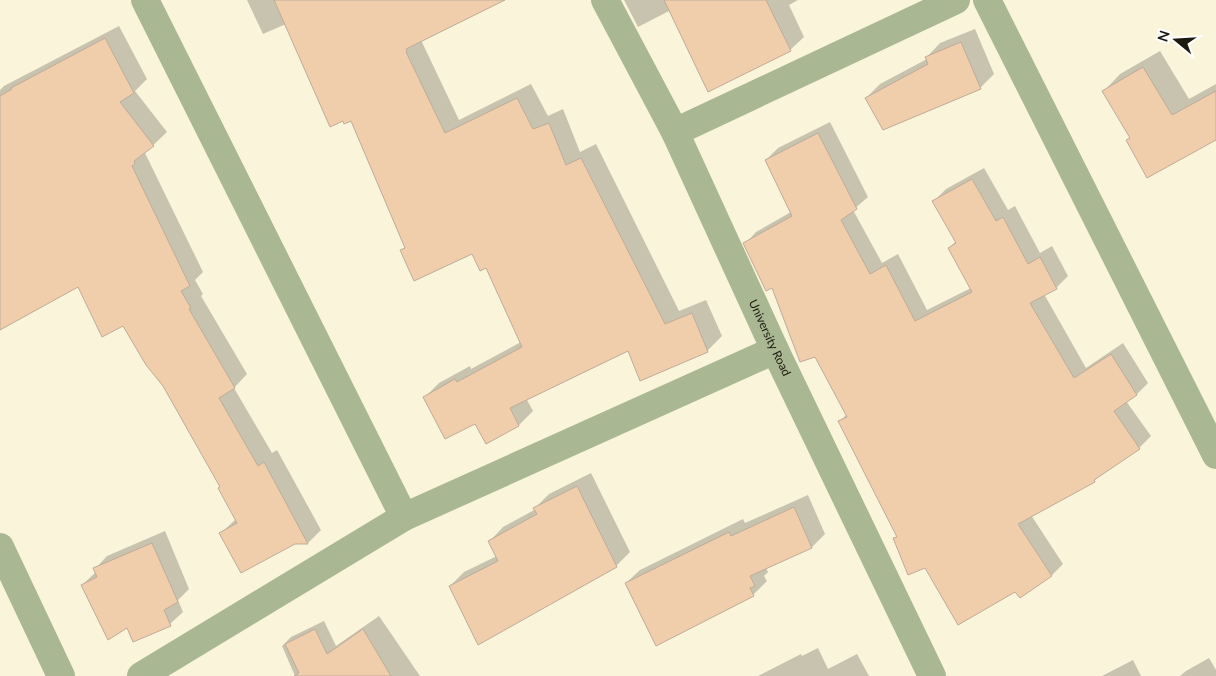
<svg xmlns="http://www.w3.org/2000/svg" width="1216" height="676" viewBox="0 0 1216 676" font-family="Lato,sans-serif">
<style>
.shadow{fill:#0003}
.building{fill:#f0ceac;stroke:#beab99}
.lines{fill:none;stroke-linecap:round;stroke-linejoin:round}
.minor{stroke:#a9b893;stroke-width:28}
.labels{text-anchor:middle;stroke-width:5;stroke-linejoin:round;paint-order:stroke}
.street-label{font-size:12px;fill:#1b1910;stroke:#fff}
</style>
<rect width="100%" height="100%" fill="#faf4db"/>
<g class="shadow">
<polygon points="247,0 502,0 421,40 459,120 531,84 548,116 563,109 580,152 596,144 679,311 706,300 722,336 707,351 628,350 526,398 533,411 519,425 486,443 476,422 424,398 439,383 470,366 471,369 521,342 486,266 473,252 402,250 406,246 351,119 286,24 263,34"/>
<polygon points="624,0 798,0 789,5 804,37 790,50 671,10 638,27"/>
<polygon points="119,26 147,79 135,91 167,132 145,153 203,272 195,280 203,294 201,296 247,374 234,388 272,453 277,450 321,530 308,543 295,543 221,533 236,519 221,486 164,385 124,325 78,285 0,329 0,90 4,86"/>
<polygon points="975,29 994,74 980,88 866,98 880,84 927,59 926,58 940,43"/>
<polygon points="1160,51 1189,99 1216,84 1216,139 1128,140 1131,137 1104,91 1120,74"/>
<polygon points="830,122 868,197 853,210 882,263 898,254 927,310 971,288 949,248 956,241 934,201 946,189 984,168 1008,210 1015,206 1040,253 1052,246 1068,276 1056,288 1044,294 1086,368 1123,343 1148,383 1137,394 1126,401 1151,436 1139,448 1100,475 1094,481 1031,515 1063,564 1052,575 1020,597 1016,590 926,566 895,539 898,535 840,421 847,414 815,355 745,244 756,232 791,212 766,160 778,148"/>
<polygon points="591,473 630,552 616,566 450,586 464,572 497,556 489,542 503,527 536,509 535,508 549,494"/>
<polygon points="808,495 825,534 812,547 766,568 768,572 764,576 767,581 753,595 626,583 640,570 743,519 745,523"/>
<polygon points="165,531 189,589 178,600 183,612 170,624 133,640 128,627 82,585 96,572 95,569 107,556"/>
<polygon points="379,616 420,676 295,676 282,646 291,637 324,621 336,646"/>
<polygon points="818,648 828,669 857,654 869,676 758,676 801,654 802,656"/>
<polygon points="1209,658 1216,670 1216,676 1180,676 1186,671"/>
<polygon points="1133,660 1141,676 1102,676"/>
</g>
<g class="building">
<polygon points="274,0 505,0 406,49 407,51 406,52 445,133 517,98 533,129 549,123 566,165 581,158 665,324 692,313 708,352 640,381 628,351 510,408 519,426 486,444 475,424 445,439 423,397 455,379 457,382 522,347 486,268 480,271 472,254 414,281 400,250 405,248 351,121 344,124 343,121 330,127"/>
<polygon points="664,0 766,0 791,51 708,92"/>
<polygon points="105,38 134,93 120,102 154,146 134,161 135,164 132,166 190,286 181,291 191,308 189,309 235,388 219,398 258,466 264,462 308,544 295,544 241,573 219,533 237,523 218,488 220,487 163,386 146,365 123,326 102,337 78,287 0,330 0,96 12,89 11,88"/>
<polygon points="961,42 981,89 883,130 865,98 928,64 925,57"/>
<polygon points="1143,67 1172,115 1216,91 1216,140 1147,178 1126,140 1130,138 1102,91"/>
<polygon points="818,133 857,209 841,220 870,274 886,265 915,321 972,292 948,248 956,243 932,201 972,179 996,221 1003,217 1028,264 1040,257 1057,289 1030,303 1074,378 1111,354 1137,395 1114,411 1140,449 1094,480 1095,482 1018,524 1052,576 1020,598 1015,592 958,625 925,568 908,575 893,538 897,537 838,421 847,417 815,357 800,362 772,288 766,291 743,243 792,216 765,160"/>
<polygon points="577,486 617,567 478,645 449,586 498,561 488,541 537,514 533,508"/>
<polygon points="794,507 812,548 750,576 755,586 750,588 754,596 656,646 625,583 729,532 731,536"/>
<polygon points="152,543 178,602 164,610 171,626 133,642 127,628 108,640 81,585 97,577 93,568"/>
<polygon points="315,629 327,654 363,629 391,676 294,676 299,673 285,644"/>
</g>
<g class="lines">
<g class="minor">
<polyline points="145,0 404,517"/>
<path id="s1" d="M605 0 675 132 775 350 932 676"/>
<polyline points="987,0 1216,455"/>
<polyline points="675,132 956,0"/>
<polyline points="0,547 61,676"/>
<polyline points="141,676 404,517 775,350"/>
</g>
</g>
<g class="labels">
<g class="street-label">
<text dy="4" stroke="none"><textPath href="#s1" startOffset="376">University Road</textPath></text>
</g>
</g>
<g transform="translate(1176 40) rotate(288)" stroke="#ffffff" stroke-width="4" paint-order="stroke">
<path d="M0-4L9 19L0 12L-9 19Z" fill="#1b1910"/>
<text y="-8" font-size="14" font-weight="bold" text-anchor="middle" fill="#1b1910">N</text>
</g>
</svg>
